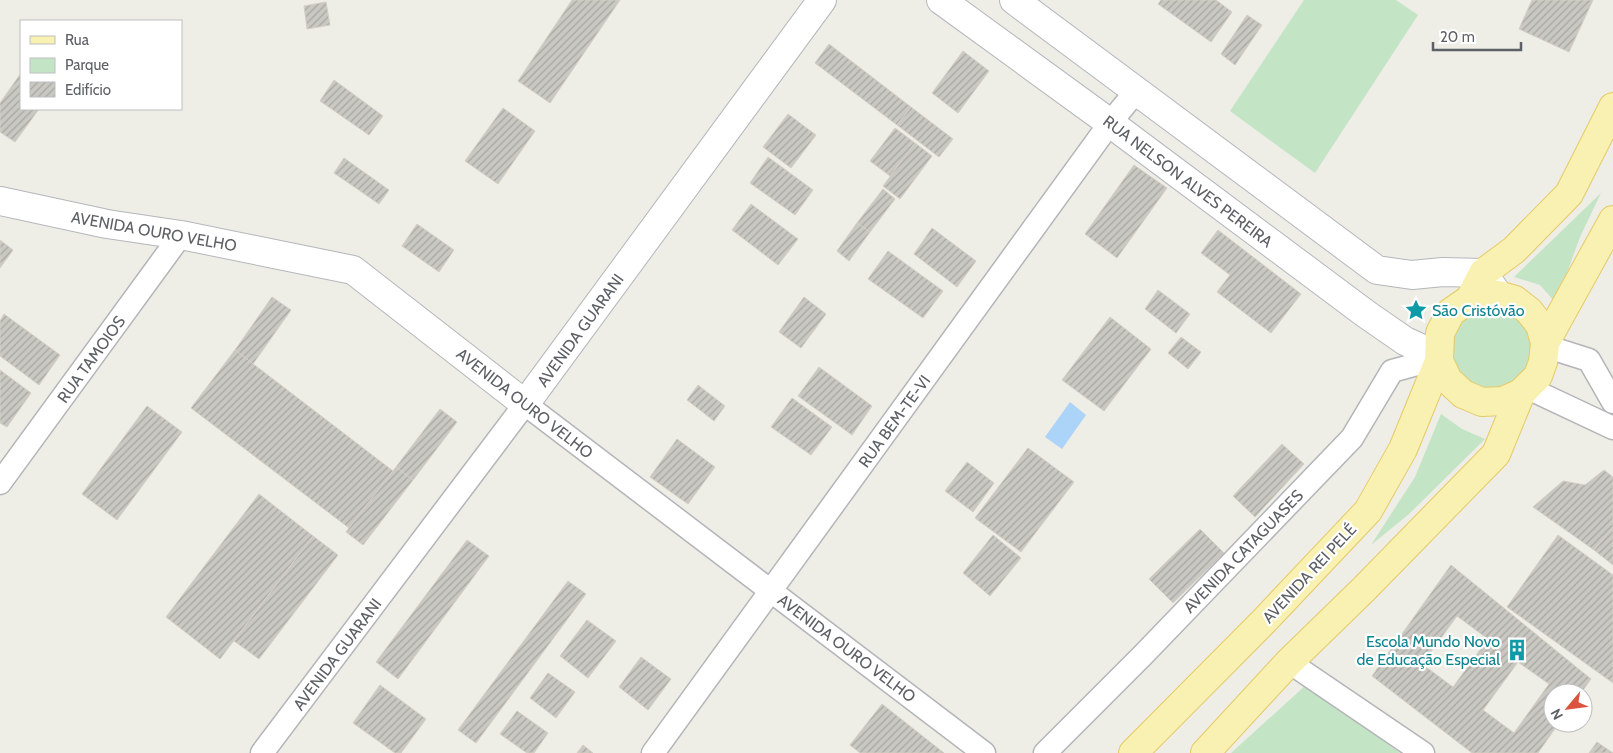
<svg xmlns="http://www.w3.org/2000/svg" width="1613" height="753" viewBox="0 0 1613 753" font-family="Cabin,sans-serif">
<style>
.green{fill:#c4e4c6}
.water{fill:#acd3f8}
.building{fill:url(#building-hatch);stroke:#d3cfc4;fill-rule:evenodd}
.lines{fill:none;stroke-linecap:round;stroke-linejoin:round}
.street-casing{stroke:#b3b5b9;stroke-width:25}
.secondary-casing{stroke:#b4b7bc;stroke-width:30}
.primary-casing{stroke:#e6ca67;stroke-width:30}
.street{stroke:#fff;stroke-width:22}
.secondary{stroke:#fff;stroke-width:28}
.primary{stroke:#f8f1b1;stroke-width:28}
.labels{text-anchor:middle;stroke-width:4.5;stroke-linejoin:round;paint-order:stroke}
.street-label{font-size:16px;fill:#5d6065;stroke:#fff}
.culture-label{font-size:16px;fill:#0d838f;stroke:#fff;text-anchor:start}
</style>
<defs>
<pattern id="building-hatch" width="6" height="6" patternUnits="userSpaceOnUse" patternTransform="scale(1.25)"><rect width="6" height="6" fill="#cac8c2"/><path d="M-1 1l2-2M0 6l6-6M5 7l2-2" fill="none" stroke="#a7a6a1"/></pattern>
</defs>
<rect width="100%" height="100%" fill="#eeede6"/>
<g class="green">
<polygon points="1304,0 1396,0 1418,15 1315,173 1230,111"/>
<polygon points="1601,193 1580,237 1556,303 1540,285 1514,277"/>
<polygon points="1486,308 1512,313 1529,332 1532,359 1520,382 1496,392 1470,387 1452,368 1449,341 1462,318"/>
<polygon points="1441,414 1462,429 1485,439 1409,514 1371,545 1415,477"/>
<polygon points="1306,685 1400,753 1231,753"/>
</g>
<polygon class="water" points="1070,402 1086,415 1062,449 1045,437"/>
<g class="building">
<polygon points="572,0 620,0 550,103 518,81"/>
<polygon points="1161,0 1216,0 1232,12 1211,42 1158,4"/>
<polygon points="1532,0 1593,0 1569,52 1519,29"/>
<polygon points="326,2 330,25 307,29 304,6"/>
<polygon points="1247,15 1262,25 1235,65 1221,54"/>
<polygon points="829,44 911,107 897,125 815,63"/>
<polygon points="963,51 989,71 958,113 932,93"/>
<polygon points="21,73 21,109 39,109 15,142 0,132 0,103"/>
<polygon points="334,80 383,116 369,135 320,101"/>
<polygon points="911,107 953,139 939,157 897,125"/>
<polygon points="503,108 535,131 498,184 465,161"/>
<polygon points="788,114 816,135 791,168 763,147"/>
<polygon points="895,128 915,143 890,176 870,161"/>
<polygon points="915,143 932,156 900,199 883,186"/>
<polygon points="768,157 813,190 795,215 750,183"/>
<polygon points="344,158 389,190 379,204 334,173"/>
<polygon points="1134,165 1167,188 1117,258 1085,234"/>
<polygon points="883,189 895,199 870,232 857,223"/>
<polygon points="751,204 798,239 778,265 732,230"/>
<polygon points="857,223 870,232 849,261 837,251"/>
<polygon points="417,224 454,250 439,272 402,246"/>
<polygon points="932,228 976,261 957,287 914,254"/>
<polygon points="1218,230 1301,294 1271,333 1217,292 1230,275 1201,253"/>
<polygon points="0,240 13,250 0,268"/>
<polygon points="888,251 943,291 923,318 868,279"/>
<polygon points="1158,290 1190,314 1176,333 1145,309"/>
<polygon points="272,297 291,310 253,364 235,350"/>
<polygon points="804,297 826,314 801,348 779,332"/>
<polygon points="4,314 60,355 39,385 0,356 0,321"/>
<polygon points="1110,317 1151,349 1104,411 1062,380"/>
<polygon points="1181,337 1201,352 1188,369 1168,353"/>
<polygon points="235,350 393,471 349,528 191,408"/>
<polygon points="819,367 872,406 852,435 798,396"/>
<polygon points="0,370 31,393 7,427 0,423"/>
<polygon points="698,385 725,406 714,421 687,400"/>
<polygon points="792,398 832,427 811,455 771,427"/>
<polygon points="147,406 182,432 117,520 82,494"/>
<polygon points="440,409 457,422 413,480 396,467"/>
<polygon points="677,439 715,467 688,504 650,477"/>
<polygon points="1282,444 1304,464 1255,517 1233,496"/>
<polygon points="1028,448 1074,482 1021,552 975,518"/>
<polygon points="967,462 994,483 973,512 945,491"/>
<polygon points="396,467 413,480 363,545 346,532"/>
<polygon points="1604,470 1613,477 1613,527 1594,550 1533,507 1563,481 1585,485"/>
<polygon points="259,494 313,536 220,659 166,617"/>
<polygon points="1613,527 1613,565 1594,550"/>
<polygon points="1200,529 1224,553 1173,603 1149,579"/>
<polygon points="993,535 1021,558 990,596 963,573"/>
<polygon points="1558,535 1613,575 1613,683 1507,607"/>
<polygon points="313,536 338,555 259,659 234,641"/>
<polygon points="467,540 489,556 398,679 376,662"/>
<path d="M1451 565 1591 679 1581 693H1553V723H1559L1538 753H1472L1372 676ZM1457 616 1488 639 1453 687 1422 664ZM1518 662 1549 684 1514 733 1483 710Z"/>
<polygon points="568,581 586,594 476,743 458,730"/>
<polygon points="587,620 616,641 588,678 560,656"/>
<polygon points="641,657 671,679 648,710 619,687"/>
<polygon points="548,673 575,692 556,718 530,698"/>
<polygon points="380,685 426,719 401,753 395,753 353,723"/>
<polygon points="882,704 944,753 860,753 850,745"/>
<polygon points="517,711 548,733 534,753 527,753 500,734"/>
<polygon points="1597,742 1613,753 1589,753"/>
<polygon points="583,745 593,753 577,753"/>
</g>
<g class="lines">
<g class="street-casing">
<g id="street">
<polyline points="1545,346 1589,360 1613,402"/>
<polyline points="1528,388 1613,428"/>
<polyline points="0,483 181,235"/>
<polyline points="1289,662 1423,753"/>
<polyline points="262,753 525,404 984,753"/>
<polyline points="653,753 1110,123 1137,90"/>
<polyline points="1045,753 1143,655 1352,438 1392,371 1439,358"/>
</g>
</g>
<g class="secondary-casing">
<g id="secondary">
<polyline points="941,0 1110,123 1366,314 1405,341 1438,356"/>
<polyline points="1014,0 1377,270 1412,275 1443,272 1483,273 1496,292"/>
<polyline points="0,201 107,224 181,235 353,270 525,404 822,0"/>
</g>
</g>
<g class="primary-casing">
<g id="primary">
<polyline points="1470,299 1483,273 1514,250 1569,194 1613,107"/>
<polyline points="1545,343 1613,220"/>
<polyline points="1133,753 1265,620 1368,511 1403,449 1439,361 1440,333 1451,312 1470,299 1498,295 1515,300 1529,311 1540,325 1545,343 1543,362 1538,376 1521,393 1503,401 1482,402 1463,394 1448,380 1439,361"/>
<polyline points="1205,753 1289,662 1364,589 1496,454 1521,393"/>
</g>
</g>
<use href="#street" class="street"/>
<use href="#secondary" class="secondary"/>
<use href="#primary" class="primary"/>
</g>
<defs>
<g id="sight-bare" transform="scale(1.725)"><path d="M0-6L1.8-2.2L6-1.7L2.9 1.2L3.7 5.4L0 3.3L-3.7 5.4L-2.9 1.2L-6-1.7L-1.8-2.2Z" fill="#0f9aa8" stroke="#fff" stroke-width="2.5" paint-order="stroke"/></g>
<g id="building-bare" transform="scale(1.725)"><path d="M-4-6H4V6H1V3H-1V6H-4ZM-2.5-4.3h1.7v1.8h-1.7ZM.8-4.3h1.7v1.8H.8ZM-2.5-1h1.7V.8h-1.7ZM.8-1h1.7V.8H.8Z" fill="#0f9aa8" stroke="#fff" stroke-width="2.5" paint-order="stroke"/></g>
</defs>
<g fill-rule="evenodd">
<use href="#sight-bare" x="1416" y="310"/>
<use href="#building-bare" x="1517" y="650"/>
</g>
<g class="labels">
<g class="street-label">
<text transform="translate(1188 181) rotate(37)" y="6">RUA NELSON ALVES PEREIRA</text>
<text transform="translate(154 231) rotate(10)" y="6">AVENIDA OURO VELHO</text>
<text transform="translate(580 330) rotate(-54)" y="6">AVENIDA GUARANI</text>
<text transform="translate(91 359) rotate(-54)" y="6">RUA TAMOIOS</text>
<text transform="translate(525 403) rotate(38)" y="6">AVENIDA OURO VELHO</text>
<text transform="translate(894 421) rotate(-54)" y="6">RUA BEM-TE-VI</text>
<text transform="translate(1243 551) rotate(-46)" y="6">AVENIDA CATAGUASES</text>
<text transform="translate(1309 573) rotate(-47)" y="6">AVENIDA REI PELÉ</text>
<text transform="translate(847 648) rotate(37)" y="6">AVENIDA OURO VELHO</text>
<text transform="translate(337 654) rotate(-53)" y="6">AVENIDA GUARANI</text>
</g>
<g class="culture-label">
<text x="1432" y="316">São Cristóvão</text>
<text x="1500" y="647" text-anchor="end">Escola Mundo Novo<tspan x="1500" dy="18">de Educação Especial</tspan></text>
</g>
</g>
<rect x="20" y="20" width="162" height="90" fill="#ffffff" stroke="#bebfc1"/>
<rect x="30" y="36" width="25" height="8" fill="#f8f1b1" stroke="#bebfc1"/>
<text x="65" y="45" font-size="15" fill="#5d6065">Rua</text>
<rect x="30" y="58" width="25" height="15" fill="#c4e4c6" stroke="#bebfc1"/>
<text x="65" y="70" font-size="15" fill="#5d6065">Parque</text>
<rect x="30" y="82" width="25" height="15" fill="url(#building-hatch)" stroke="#bebfc1"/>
<text x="65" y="95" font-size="15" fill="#5d6065">Edifício</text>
<g transform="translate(1568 708) rotate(241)"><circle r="24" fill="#ffffff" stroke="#bebfc1"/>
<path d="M0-4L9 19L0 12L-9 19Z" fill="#db543f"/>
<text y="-8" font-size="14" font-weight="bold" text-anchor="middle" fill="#5d6065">N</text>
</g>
<path d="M1433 42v8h88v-8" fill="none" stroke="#5d6065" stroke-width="2.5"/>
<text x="1440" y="42" font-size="15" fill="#5d6065" stroke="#ffffff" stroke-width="4" paint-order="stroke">20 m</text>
</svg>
